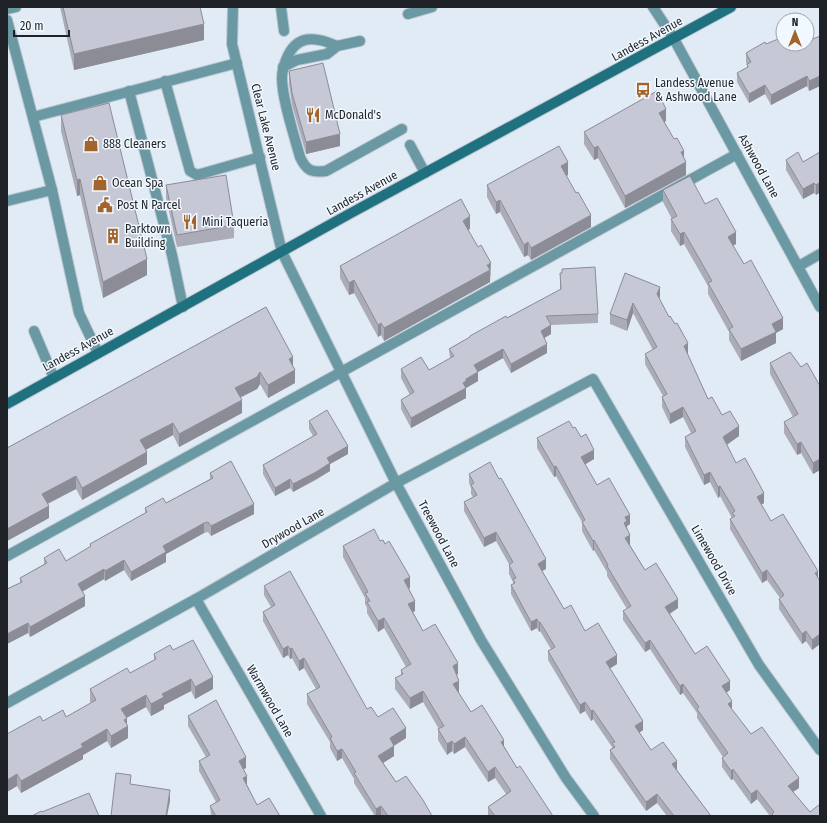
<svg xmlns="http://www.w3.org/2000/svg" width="827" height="823" viewBox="0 0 827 823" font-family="'Fira Sans Condensed',sans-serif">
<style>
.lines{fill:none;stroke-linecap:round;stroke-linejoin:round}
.lane-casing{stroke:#bdc7d1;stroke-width:12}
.street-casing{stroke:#bdc7d1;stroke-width:12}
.secondary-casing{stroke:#bdc7d1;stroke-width:12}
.lane{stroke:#6b99a3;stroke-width:10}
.street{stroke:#6b99a3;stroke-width:10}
.secondary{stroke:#207180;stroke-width:10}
.wall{fill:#abacb8}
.shaded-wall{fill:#8b8c96}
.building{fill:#c7c8d6;stroke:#8b8c96}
.labels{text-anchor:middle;stroke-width:3;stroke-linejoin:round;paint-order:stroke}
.street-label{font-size:12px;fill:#1e2226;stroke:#f1f8ff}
.poi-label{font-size:12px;fill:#1e2226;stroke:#f1f8ff;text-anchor:start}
</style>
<rect width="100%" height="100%" fill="#e0ebf6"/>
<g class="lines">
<g class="lane-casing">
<g id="lane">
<polyline points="281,7 284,31"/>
<polyline points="7,9 16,7"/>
<polyline points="408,14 432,7"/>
<polyline points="7,20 52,190 79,313 98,353"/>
<path d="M337 46C315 36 296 34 286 60 284 65 282 72 282 78 282 99 294 135 300 157 306 170 311 173 326 171L402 129"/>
<polyline points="283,67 297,60 327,54 337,46 360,41"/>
<polyline points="165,81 190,171 197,175 260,157"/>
<polyline points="129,91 172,255 183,307"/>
<polyline points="33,117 237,63"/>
<polyline points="410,145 425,173"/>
<polyline points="7,201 52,190"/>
<polyline points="34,331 54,378"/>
<polyline points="7,556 737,154"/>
</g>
</g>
<g class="street-casing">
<g id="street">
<polyline points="233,7 232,44 282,252 396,483 481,640 566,778 594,816"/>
<polyline points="653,7 674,39 820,307"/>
<polyline points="799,266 820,254"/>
<polyline points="196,599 321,816"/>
<polyline points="7,703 196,599 396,483 593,379 759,665 820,750"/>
</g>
</g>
<g class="secondary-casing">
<polyline id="secondary" points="7,404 351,213 731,7"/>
</g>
<use href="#lane" class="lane"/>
<use href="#street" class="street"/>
<use href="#secondary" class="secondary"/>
</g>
<g class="wall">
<polygon points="60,7 200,7 204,40 74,70"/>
<polygon points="820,36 820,86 809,91 807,86 771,105 765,94 749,103 737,82 737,73 747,68 747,65 746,62 746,53 766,44 813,39"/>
<polygon points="289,71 340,146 306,154 292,105 289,84"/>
<polygon points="61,115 147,275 103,298 80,195 77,196 61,131"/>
<polygon points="666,121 664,122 684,158 686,175 625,208 598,158 594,160 584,144 584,132"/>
<polygon points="820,152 820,194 819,193 816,195 814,193 803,199 786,170 786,160 803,162"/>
<polygon points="568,175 566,176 591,227 531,260 528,255 524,257 500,212 496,214 487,197 487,185"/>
<polygon points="166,185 234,225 234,238 177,247 166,198"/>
<polygon points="663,190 705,204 736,244 733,246 783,329 776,333 776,343 741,361 729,340 729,332 708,294 708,286 684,244 680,246 671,231 671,219 672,219 663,202"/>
<polygon points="470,229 468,230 491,275 490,275 490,282 384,341 381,335 378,337 354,293 349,295 340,278 340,266"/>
<polygon points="560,273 598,314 598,323 551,325 551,334 544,338 547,353 511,373 503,358 478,372 478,381 466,388 466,398 411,428 401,409 401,400 410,395 401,378 401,369 429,370 450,359 449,349 470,337 470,336 507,318 560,290"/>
<polygon points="660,287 659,298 688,353 687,354 708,399 739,436 727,445 736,463 764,503 761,505 771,521 820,581 820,644 812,650 806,641 802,644 779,609 779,599 780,598 767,580 762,583 730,529 730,519 732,518 720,496 718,498 710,482 704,485 685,447 685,437 691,433 683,417 670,424 662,407 662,397 663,396 645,364 645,354 653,350 633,313 627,331 610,324 610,314"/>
<polygon points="266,307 293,366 295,383 268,398 260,384 257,389 240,398 242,413 179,447 173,435 145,450 147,464 82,500 76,489 48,504 49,518 7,541 7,448"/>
<polygon points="770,363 801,367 820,386 820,470 813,474 801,453 797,455 784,433 784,422 793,417 770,374"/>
<polygon points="309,421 348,454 330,464 330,471 316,480 293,492 290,488 275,496 263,474 263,465 313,436 309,429"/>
<polygon points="573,428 594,459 585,464 597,485 630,524 627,526 630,544 630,545 645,570 678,608 670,614 676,624 695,654 730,690 726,693 732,710 751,734 799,788 793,792 810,812 820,816 770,816 757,799 751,804 733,779 731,780 722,767 722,758 723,757 697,718 697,713 683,693 680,695 650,649 645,652 623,620 623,611 627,609 607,576 607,572 594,550 593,551 582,531 582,522 556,476 554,477 537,448 537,438"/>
<polygon points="210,473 254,514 211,536 208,532 204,533 166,554 166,562 131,581 124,570 105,581 104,579 82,592 85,606 30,637 28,633 7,644 7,589 20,583 20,578 44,564 44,558 66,561 90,547 90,544 145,513 145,508 166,503 210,479"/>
<polygon points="469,474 546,569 542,571 564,609 617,664 610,668 643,730 639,733 651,750 677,770 711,816 667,816 657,803 646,811 610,759 610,750 612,748 612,747 593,719 591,721 585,711 580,714 548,660 548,651 551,649 540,631 539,632 537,628 531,631 511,594 511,585 513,584 513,582 509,574 509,564 496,541 484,547 464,511 464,502 473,497 471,494 471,488 469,483"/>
<polygon points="380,541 410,588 409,588 415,611 413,612 423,631 458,674 457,675 459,692 458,692 471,712 504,746 517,768 553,816 488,816 488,807 506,794 495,778 488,782 465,747 454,754 452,751 447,755 438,740 438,729 439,729 423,702 410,709 395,689 395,678 401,675 401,670 406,667 384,628 378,632 367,613 367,608 365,604 365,598 343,557 343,546"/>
<polygon points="264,586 367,709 406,738 394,746 394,756 383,763 396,782 432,816 382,816 381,815 375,816 354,783 354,779 342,758 337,761 330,748 330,742 307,704 307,694 316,689 304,668 299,671 292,658 290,659 288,655 283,658 263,621 263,612 271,607 264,595"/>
<polygon points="173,650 213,689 195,699 191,691 164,705 164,709 151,716 146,707 126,718 128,738 111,748 107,741 83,755 83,759 21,793 17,786 7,792 43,721 66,717 91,703 90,701 90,689 130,673 154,660 154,654"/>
<polygon points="188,716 246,768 243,769 247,785 257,805 280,816 211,816 210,806 216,802 199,771 199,761 206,757 188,726"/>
</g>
<g class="shaded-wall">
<polygon points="204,24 204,40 74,70 74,54"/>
<polygon points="807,76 807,86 771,105 771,95"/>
<polygon points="820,76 820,86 809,91 809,81"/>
<polygon points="765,85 765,94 749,103 749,94"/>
<polygon points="666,109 666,121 659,125 659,113"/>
<polygon points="340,134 340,146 306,154 306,142"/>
<polygon points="598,146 598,158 594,160 594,148"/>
<polygon points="684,151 684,163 681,152"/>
<polygon points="568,162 568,175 561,179 561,166"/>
<polygon points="686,162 686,175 625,208 625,196"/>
<polygon points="80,179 80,195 77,196 77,180"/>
<polygon points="814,183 814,193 803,199 803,189"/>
<polygon points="819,183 819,193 816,195 816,185"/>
<polygon points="500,200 500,212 496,214 496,202"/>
<polygon points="591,215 591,227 531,260 531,248"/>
<polygon points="470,216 470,229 463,233 463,221"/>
<polygon points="684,232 684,244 680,246 680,234"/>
<polygon points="736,232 736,244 728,248 728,237"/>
<polygon points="528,242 528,255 524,257 524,245"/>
<polygon points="147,259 147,275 103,298 103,282"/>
<polygon points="491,263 490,282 384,341 384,328"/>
<polygon points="354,280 354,293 349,295 349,283"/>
<polygon points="660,287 660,297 657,304 657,294"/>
<polygon points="633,303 633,313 627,331 627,320"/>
<polygon points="783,318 783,329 776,333 776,343 741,361 741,349 772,324"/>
<polygon points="381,323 381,335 378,337 378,325"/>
<polygon points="551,325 551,334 541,340 541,331"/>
<polygon points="688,343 688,353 684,356 684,346"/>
<polygon points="547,344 547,353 511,373 511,364"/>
<polygon points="503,349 503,358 478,372 478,381 466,388 466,398 411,428 411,418 463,383 474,365"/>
<polygon points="293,357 293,369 289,359"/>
<polygon points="295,370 295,383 268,398 268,385"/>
<polygon points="260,372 260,384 257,389 235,400 235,388"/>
<polygon points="242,400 242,413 179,447 179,434"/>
<polygon points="683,407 683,417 670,424 670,414"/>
<polygon points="173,423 173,435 140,453 140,440"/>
<polygon points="739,426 739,436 723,447 723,437"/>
<polygon points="801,442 801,453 797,455 797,444"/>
<polygon points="348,446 348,454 330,464 330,471 293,492 293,484 327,458"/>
<polygon points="594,450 594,459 581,467 581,457"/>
<polygon points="147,452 147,464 82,500 82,488"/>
<polygon points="820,459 820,470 813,474 813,463"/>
<polygon points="556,466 556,476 554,477 554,467"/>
<polygon points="710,472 710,482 704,485 704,475"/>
<polygon points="76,476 76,489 42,506 42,494"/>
<polygon points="290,479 290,488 275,496 275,488"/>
<polygon points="720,486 720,496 718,498 718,487"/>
<polygon points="764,493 764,503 757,507 757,497"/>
<polygon points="254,504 254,514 211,536 211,526"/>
<polygon points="49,506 49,518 7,541 7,529"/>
<polygon points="630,515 630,524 627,526 627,530 624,523 625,517"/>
<polygon points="204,523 204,533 166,554 166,562 131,581 131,572 163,546"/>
<polygon points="496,532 496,541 484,547 484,538"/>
<polygon points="630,535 630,544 625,547 625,538"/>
<polygon points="594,540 594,550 593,551 593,541"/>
<polygon points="546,559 546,569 538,573 538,564"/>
<polygon points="124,560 124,570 105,581 105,571"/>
<polygon points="104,569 104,579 78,594 78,584"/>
<polygon points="767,570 767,580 762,583 762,573"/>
<polygon points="818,571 818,581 815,573"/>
<polygon points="410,577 410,588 404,591 404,580"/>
<polygon points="85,596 85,606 30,637 30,627"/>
<polygon points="678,599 678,608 665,616 665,607"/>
<polygon points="415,601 415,611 408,615 408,604"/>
<polygon points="384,618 384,628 378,632 378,621"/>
<polygon points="537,619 537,628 531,631 531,622"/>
<polygon points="540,622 540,631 539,632 539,623"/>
<polygon points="28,623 28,633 7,644 7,634"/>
<polygon points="806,631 806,641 802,644 802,634"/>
<polygon points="820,634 820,644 812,650 812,640"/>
<polygon points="650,640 650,649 645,652 645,643"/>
<polygon points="288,646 288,655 283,658 283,649"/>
<polygon points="292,648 292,658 290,659 290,649"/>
<polygon points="617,655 617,664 606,671 606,662"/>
<polygon points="304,658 304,668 299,671 299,661"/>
<polygon points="458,663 458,674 453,676 453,666"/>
<polygon points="213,677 213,689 195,699 195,687"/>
<polygon points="191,679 191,691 164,705 164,709 151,716 151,704 162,694"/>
<polygon points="459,681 459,692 453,695 453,684"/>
<polygon points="730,681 730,690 722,696 722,686"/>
<polygon points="683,684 683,693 680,695 680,686"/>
<polygon points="423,691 423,702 410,709 410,698"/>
<polygon points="146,695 146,707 121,721 121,709"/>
<polygon points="732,701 732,711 728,704"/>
<polygon points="585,702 585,711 580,714 580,705"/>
<polygon points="593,710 593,719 591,721 591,711"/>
<polygon points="127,718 127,727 128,726 128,738 111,748 111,736 124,720"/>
<polygon points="643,721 643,730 635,736 635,726"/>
<polygon points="406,728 406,738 390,748 390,738"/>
<polygon points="107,729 107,741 83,755 83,759 21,793 21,781 81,744"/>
<polygon points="465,737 465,747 454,754 454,744"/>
<polygon points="504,740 504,751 501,742"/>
<polygon points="452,741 452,751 447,755 447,744"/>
<polygon points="394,746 394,756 378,766 378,756"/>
<polygon points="342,749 342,758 337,761 337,751"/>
<polygon points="246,757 246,768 239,772 239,761"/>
<polygon points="677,761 677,770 672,774 672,764"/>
<polygon points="495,767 495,778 488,782 488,772"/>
<polygon points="733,769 733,779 731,780 731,771"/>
<polygon points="17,774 17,786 7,792 7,780"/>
<polygon points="247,776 247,786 243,778"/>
<polygon points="799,778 799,788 788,795 788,786"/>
<polygon points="170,790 170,801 167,816 166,816"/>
<polygon points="757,790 757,799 751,804 751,794"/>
<polygon points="657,794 657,803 646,811 646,802"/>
<polygon points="381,806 381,815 376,816 376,809"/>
</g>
<g class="building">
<polygon points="63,7 200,7 204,24 74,54"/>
<polygon points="807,27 808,27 813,39 820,36 820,61 819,62 820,63 820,76 809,81 807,76 771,95 765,85 749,94 737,73 748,67 747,64 751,62 746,53 765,42 766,44 783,37 783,44 807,44"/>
<polygon points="323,63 340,134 306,142 292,93 289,71"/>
<polygon points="657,91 666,109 659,113 674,139 677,138 684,151 681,152 686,162 625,196 598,146 594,148 584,132"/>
<polygon points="109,103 147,259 103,282 80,179 77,180 61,115"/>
<polygon points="559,146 568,162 561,166 576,193 578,192 591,215 531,248 528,242 524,245 500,200 496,202 487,185"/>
<polygon points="798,152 803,162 820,152 820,184 819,183 816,185 814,183 803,189 786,160"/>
<polygon points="226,175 234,225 177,235 166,185"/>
<polygon points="690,176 705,204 717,198 736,232 728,237 744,264 751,260 783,318 772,324 776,332 741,349 729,329 733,327 708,283 712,281 684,232 680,234 671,219 677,216 663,190"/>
<polygon points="461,199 470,216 463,221 478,247 481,245 491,263 487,265 490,270 384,328 381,323 378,325 354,280 349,283 340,266"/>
<polygon points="595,267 598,314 546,316 551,325 541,331 547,344 511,364 503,349 474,365 478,372 466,379 466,381 463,383 466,388 411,418 401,400 414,392 401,369 421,357 429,370 454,356 449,349 470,337 470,336 506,316 507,318 561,289 560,273 562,273 562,269"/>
<polygon points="625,273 660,287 657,294 669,317 670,316 675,324 677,323 688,343 684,346 708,399 712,397 722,415 730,411 739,426 723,437 736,463 745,458 764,493 757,497 771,521 783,514 818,571 815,573 820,581 820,634 812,640 806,631 802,634 779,599 784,595 767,570 762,573 730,519 735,516 732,513 735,511 720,486 718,487 710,472 704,475 685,437 696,431 683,407 670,414 662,397 667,394 645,354 657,347 633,303 627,320 610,314"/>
<polygon points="266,307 293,357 289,359 295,370 268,385 260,372 257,377 235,388 242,400 179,434 173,423 140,440 147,452 82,488 76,476 42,494 49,506 7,529 7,448"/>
<polygon points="790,352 801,367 807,363 820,386 820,459 813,463 801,442 797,444 784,422 798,414 770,363"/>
<polygon points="327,410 348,446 327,458 330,463 316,472 293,484 290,479 275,488 263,465 317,434 309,421"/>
<polygon points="569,421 573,428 575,427 581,437 586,434 594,450 581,457 597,485 609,478 630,515 625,517 627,521 624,523 630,535 625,538 645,570 656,563 678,599 665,607 676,624 695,654 707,646 730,681 722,686 732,701 728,704 751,734 762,727 799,778 788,786 810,812 820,804 820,816 774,816 772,814 774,812 757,790 751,794 733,769 731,771 722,758 728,753 697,709 699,707 683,684 680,686 650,640 645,643 623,611 631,606 607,566 608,565 594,540 593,541 582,522 585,520 556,466 554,467 537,438"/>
<polygon points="231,461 254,504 211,526 208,522 204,523 163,546 166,552 131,572 124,560 105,571 104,569 78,584 85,596 30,627 28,623 7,634 7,589 22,582 20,578 47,563 44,558 59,549 66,561 91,546 90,544 147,512 145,508 163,498 166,503 213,478 210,473"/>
<polygon points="490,462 499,479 501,478 546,559 538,564 564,609 571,605 585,631 598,623 617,655 606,662 643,721 635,726 651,750 663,742 677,761 672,764 711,816 674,816 657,794 646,802 610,750 615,747 612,743 615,742 593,710 591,711 585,702 580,705 548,651 555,647 540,622 539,623 537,619 531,622 511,585 515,583 513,579 516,578 509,565 513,562 496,532 484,538 464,502 477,495 471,485 474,483 469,474"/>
<polygon points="374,529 380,541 383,540 385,544 389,541 410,577 404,580 415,601 408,604 423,631 435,624 458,663 453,666 459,681 453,684 471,712 482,705 504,740 501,742 517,768 520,766 553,816 495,816 488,807 511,791 495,767 488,772 465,737 454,744 452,741 447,744 438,729 444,726 423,691 410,698 395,678 403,674 401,670 411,664 384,618 378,621 367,602 370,601 365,593 368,592 343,546"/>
<polygon points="290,571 367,709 371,707 378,717 393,708 406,728 390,738 394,746 378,756 396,782 406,776 423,800 432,816 388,816 381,806 376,809 354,773 356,772 342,749 337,751 330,738 332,737 307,694 320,687 304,658 299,661 292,648 290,649 288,646 283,649 263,612 275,605 264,586"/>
<polygon points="193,640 213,677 195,687 191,679 162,694 164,697 151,704 146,695 121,709 127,718 124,720 128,726 111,736 107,729 81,744 83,747 21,781 17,774 7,780 7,734 40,716 43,721 63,710 66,717 96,700 90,689 127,668 130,673 156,659 154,654 170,645 173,650"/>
<polygon points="216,700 246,757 239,761 247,776 243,778 257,805 269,798 280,816 216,816 210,806 220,800 199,761 210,755 188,716"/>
<polygon points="116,773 131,775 130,784 170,790 166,816 111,816"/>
<polygon points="89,793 99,816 32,816 41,811 42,812"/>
</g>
<defs>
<g id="bus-bare" transform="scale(1.2)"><path d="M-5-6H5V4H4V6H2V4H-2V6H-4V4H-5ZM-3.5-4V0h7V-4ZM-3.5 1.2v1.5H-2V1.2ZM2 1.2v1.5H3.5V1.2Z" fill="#a2642a" stroke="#f1f8ff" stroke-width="2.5" paint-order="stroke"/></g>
<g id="restaurant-bare" transform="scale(1.2)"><path d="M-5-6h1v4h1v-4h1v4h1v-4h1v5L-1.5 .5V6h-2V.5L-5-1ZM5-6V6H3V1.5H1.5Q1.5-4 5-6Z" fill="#a2642a" stroke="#f1f8ff" stroke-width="2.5" paint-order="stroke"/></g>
<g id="shop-bare" transform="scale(1.2)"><path d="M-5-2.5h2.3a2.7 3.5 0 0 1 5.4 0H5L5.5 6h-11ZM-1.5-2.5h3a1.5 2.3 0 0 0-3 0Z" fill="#a2642a" stroke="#f1f8ff" stroke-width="2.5" paint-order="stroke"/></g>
<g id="civic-bare" transform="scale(1.2)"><path d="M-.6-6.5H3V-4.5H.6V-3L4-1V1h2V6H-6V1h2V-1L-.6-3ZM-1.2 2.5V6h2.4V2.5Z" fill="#a2642a" stroke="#f1f8ff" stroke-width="2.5" paint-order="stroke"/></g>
<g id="building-bare" transform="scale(1.2)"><path d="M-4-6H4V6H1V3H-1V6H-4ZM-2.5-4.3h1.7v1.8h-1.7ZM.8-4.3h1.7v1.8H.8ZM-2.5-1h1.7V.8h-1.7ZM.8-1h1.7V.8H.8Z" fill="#a2642a" stroke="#f1f8ff" stroke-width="2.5" paint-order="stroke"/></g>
</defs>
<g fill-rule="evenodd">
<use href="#bus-bare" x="643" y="90"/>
<use href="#restaurant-bare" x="313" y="115"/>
<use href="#shop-bare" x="91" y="144"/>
<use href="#shop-bare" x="100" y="183"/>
<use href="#civic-bare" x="105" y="205"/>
<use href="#restaurant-bare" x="190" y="222"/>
<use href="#building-bare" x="113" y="236"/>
</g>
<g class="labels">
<g class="street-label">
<text transform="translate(647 39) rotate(-29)" y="4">Landess Avenue</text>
<text transform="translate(266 127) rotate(76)" y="4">Clear Lake Avenue</text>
<text transform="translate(759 166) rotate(61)" y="4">Ashwood Lane</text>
<text transform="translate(362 193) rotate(-29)" y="4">Landess Avenue</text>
<text transform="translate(78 349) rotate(-29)" y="4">Landess Avenue</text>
<text transform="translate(293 528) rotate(-30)" y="4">Drywood Lane</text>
<text transform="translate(439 534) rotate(62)" y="4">Treewood Lane</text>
<text transform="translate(714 560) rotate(60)" y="4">Limewood Drive</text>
<text transform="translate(270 701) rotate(60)" y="4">Warmwood Lane</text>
</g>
<g class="poi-label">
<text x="655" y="87">Landess Avenue<tspan x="655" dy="14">&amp; Ashwood Lane</tspan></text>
<text x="325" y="119">McDonald's</text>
<text x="103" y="148">888 Cleaners</text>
<text x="112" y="187">Ocean Spa</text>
<text x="117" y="209">Post N Parcel</text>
<text x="202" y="226">Mini Taqueria</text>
<text x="125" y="233">Parktown<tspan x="125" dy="14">Building</tspan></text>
</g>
</g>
<rect width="827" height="823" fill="none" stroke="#1e2226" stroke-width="16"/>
<g transform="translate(795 32)"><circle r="19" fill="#f1f8ff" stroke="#9da2a8"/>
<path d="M0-3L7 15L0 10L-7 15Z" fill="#a2642a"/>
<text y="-6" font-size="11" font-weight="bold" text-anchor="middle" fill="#1e2226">N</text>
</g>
<path d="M14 30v6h55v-6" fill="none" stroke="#1e2226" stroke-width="2"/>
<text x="20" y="30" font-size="12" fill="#1e2226" stroke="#f1f8ff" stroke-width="3" paint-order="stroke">20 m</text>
</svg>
